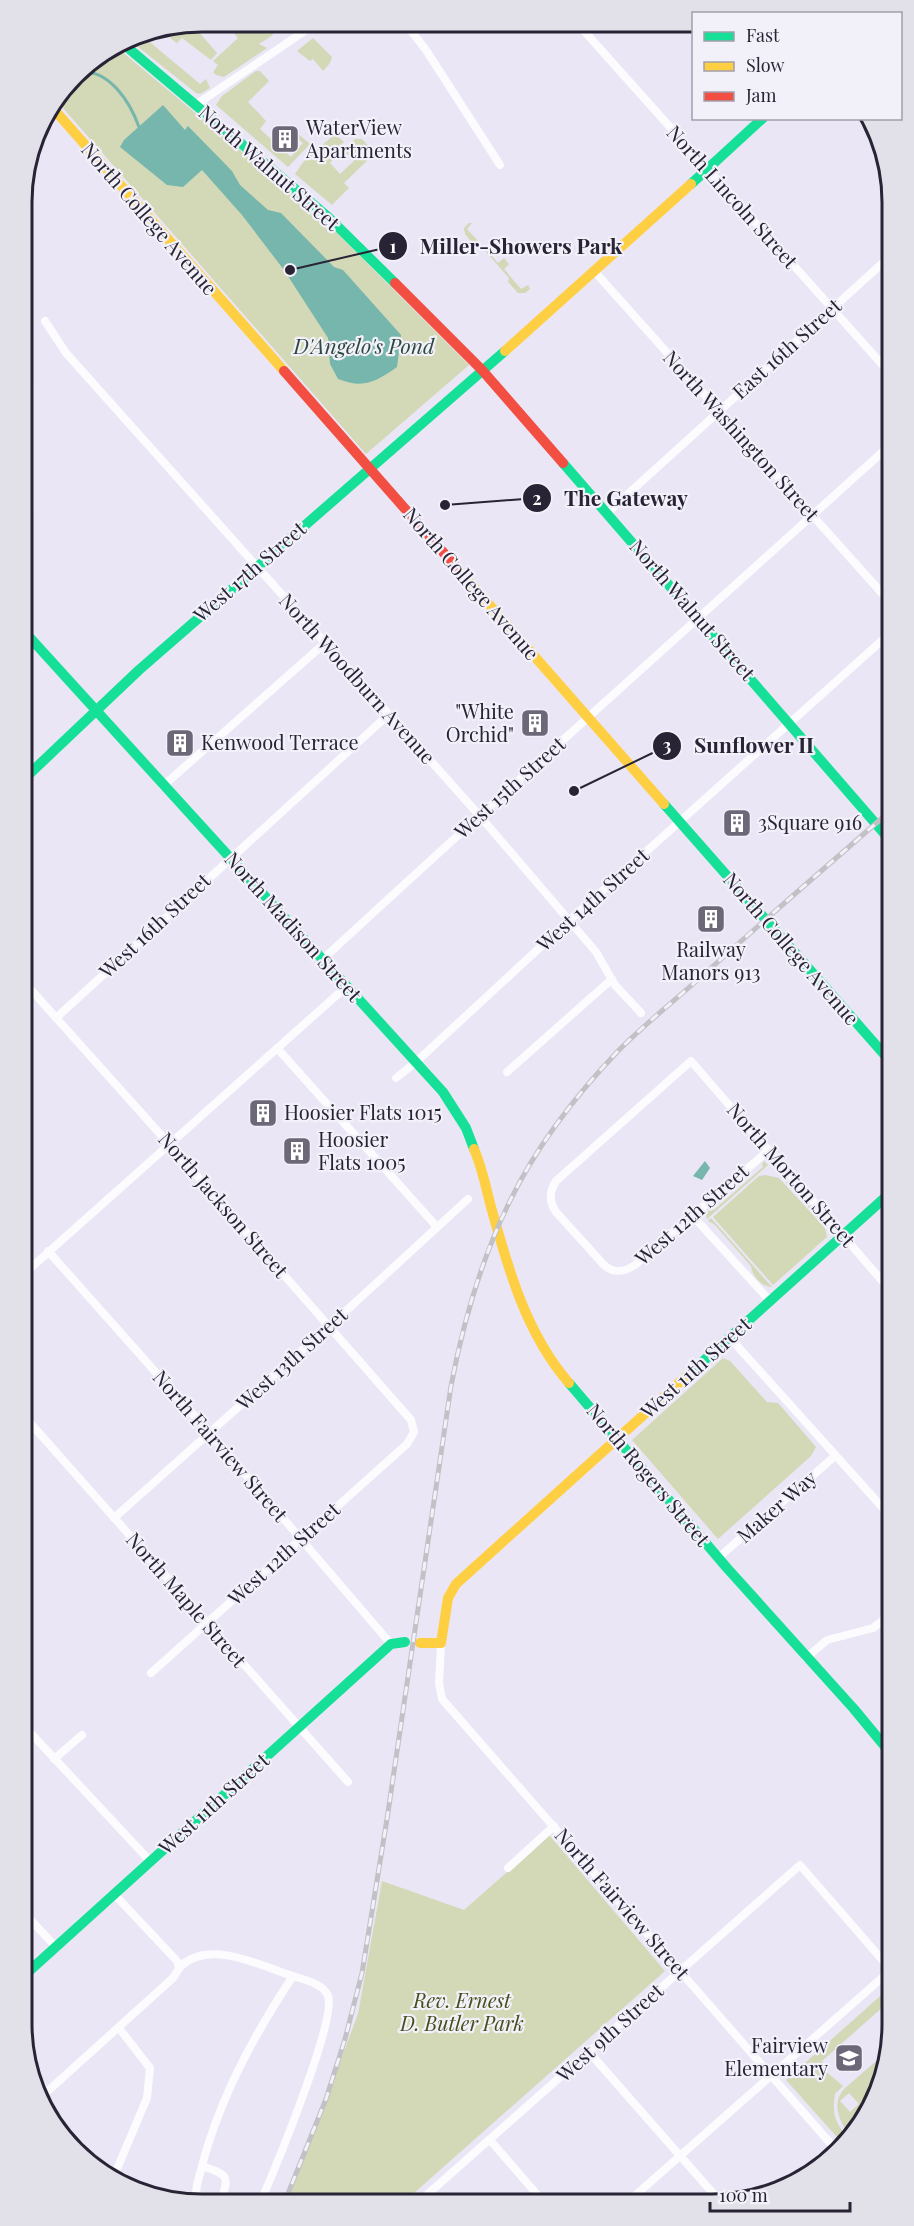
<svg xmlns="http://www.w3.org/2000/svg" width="914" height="2226" viewBox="0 0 914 2226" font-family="'Playfair Display',serif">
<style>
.green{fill:#d3d8b6;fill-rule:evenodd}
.water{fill:#76b6ac}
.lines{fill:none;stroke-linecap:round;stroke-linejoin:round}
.stream{stroke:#76b6ac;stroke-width:3}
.street{stroke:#fcfbfe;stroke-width:8}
.fast{stroke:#16e098;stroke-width:10}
.slow{stroke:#ffcf43;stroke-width:10}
.jam{stroke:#f24e42;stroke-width:10}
.rail-casing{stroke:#c2c1c5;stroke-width:5}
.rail{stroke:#f2f0f9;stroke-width:3;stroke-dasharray:9;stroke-linecap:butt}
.labels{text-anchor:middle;stroke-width:4.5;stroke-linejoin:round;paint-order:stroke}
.poi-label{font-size:20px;fill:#292435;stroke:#f2f0f9;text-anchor:start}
.street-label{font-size:20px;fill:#292435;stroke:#f2f0f9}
.park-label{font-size:20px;font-style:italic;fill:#464d18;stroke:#f2f0f9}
.water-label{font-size:21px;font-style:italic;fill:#2c4941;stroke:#f2f0f9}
.rim{fill:none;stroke:#292435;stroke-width:3}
.leader{fill:none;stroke:#292435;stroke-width:2}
.callout-dot{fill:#292435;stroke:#f2f0f9;stroke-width:2}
.mark-label{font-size:18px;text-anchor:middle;font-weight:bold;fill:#fff}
.callout-label{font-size:21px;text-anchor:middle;font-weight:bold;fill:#292435;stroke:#f2f0f9;stroke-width:4.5;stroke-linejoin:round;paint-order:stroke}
</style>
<rect width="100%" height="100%" fill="#eae6f5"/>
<g class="green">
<polygon points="223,21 238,21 245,29 249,26 253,30 258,26 265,34 272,33 273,35 259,44 267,48 224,77 216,75 213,72 218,65 213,61 238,38"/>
<polygon points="191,23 217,53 211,60 182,38 177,43 170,38 186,24"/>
<polygon points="139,33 200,84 206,79 210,88 200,94 196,93 127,38"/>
<polygon points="313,38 332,57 330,63 323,71 313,59 310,61 297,51"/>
<polygon points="115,46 325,221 469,365 366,454 56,100 82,66"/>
<polygon points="256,71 260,71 269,81 248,102 266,121 260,129 291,157 303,143 294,135 296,132 310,144 288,167 216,105 222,96"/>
<polygon points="335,134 344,142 333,152 336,156 330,163 340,174 354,161 344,151 355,139 362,139 375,153 344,183 349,188 332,205 295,174 304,161"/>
<polygon points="469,223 472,223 467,229 498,263 504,258 509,264 504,269 521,289 528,285 530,289 525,293 518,293 508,282 509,278 479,244 475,246 465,234 464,228"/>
<polygon points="764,1161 768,1165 707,1219 706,1215 711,1208 714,1210 763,1167 762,1164"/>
<polygon points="774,1163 776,1168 832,1231 823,1224 771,1165"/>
<polygon points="765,1175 779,1178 825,1228 827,1237 773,1285 713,1217 759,1176"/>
<path d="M711 1218 772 1287C762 1287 752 1276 751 1266L714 1224 708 1221Z"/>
<polygon points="723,1358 730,1361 767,1402 778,1403 816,1447 811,1456 718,1539 632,1440"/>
<polygon points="549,1835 665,1971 405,2201 288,2201 358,2014 382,1881 464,1910"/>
<path d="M887 1990 892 1993 893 1998 822 2061 826 2066 823 2069 843 2086 835 2094C831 2117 837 2124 850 2141L845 2146 786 2080Z"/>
<path d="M890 2049 879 2093 852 2138C841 2124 830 2105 844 2089ZM849 2093 859 2104 850 2112 840 2101Z"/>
</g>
<g class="water">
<path d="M163 105 185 130 188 126 232 171 240 185 268 210 281 213 334 267 343 270 401 335 397 367C375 382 364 389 338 379L330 364 328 338 284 270 242 215 202 170 183 187 167 185 120 147 124 140Z"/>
<polygon points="705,1161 710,1168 702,1180 693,1176"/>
</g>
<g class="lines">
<path class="stream" d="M78 72C109 68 130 102 139 127"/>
<g class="street">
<polyline points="404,22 426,50 500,165"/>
<polyline points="577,23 888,371"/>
<polyline points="197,104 318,22"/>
<polyline points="595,272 888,600"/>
<polyline points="45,321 66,353 479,815 596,952 615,985 641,1013"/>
<polyline points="607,513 887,259"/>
<polyline points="163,786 325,643"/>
<path d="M322 960C509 787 699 618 888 447"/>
<polyline points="24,982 170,1145 411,1420 414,1432 407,1444 151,1673"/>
<polyline points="56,1018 388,715"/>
<polyline points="277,1048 437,1227"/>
<polyline points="507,1072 612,979"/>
<polyline points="396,1078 416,1062 562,927 888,635"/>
<path d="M769 1150 635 1265C624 1272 614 1274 604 1265L556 1212C549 1202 549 1192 556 1181L691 1061 762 1143 777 1159 890 1290"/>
<polyline points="692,1215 770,1301"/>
<polyline points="48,1251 215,1439 391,1644"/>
<polyline points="25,1273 347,986"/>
<polyline points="730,1338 891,1517"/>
<polyline points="25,1417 348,1782"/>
<polyline points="114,1518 335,1321 468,1199"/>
<polyline points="718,1558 835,1456"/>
<polyline points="441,1643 439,1683 442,1699 838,2152"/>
<polyline points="806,1658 827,1640 873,1628 891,1614"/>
<polyline points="26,1728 150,1861"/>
<polyline points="54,1759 82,1735"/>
<polyline points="508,1868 554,1826"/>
<polyline points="114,1894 177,1961 179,1968"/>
<polyline points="27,1916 56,1947"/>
<polyline points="589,2052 718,2199"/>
<path d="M39 2099 173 1978C176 1974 178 1969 181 1966 210 1939 261 1966 293 1976 253 2036 218 2101 201 2170 198 2181 194 2191 198 2201"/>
<polyline points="490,2140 542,2200"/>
<path d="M202 2166C227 2174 231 2176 220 2201"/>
<polyline points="114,2176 147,2098 150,2068 119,2028"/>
<polyline points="421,2200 800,1865 891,1970"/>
<polyline points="630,2200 892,1969"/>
<path d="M261 2201C274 2171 337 2020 328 1996 323 1983 304 1980 293 1976"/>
</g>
<g class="fast">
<polyline points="121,42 327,216 395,283"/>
<polyline points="691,184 763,118"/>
<polyline points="563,463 889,839"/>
<polyline points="23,630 443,1092 466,1128 474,1149"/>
<polyline points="23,780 139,670 505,351"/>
<polyline points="664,804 890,1061"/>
<polyline points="689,1374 890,1193"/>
<polyline points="569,1383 727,1568 854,1709 892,1755"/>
<polyline points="27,1973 391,1644 405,1642"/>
</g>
<g class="slow">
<polyline points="51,106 284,371"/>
<polyline points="505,351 691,184"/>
<polyline points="457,568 664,804"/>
<path d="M474 1149C482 1167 486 1188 491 1207 508 1268 526 1334 569 1383"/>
<polyline points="420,1643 441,1643 448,1598 456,1584 689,1374"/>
</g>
<g class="jam">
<polyline points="395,283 482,370 563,463"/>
<polyline points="284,371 457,568"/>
</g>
<g class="rail-casing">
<path id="rail" d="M285 2201 326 2099 345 2039 362 1973 387 1819 451 1386C463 1323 480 1263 508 1205 535 1148 576 1095 619 1050 645 1024 674 1001 701 977 763 921 826 867 889 812"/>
</g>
<use href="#rail" class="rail"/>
</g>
<defs>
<g id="building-square" transform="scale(1.5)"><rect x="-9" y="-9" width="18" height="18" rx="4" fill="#6d6878" stroke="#f2f0f9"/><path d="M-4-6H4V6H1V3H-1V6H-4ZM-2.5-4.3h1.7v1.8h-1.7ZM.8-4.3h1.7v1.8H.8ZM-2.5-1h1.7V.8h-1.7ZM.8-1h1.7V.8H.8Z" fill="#fff"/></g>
<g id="school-square" transform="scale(1.5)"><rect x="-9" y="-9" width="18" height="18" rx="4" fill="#6d6878" stroke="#f2f0f9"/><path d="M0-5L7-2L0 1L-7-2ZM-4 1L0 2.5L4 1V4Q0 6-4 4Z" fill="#fff"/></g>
</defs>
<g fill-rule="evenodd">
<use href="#building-square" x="285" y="139"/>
<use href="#building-square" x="535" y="723"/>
<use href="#building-square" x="180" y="743"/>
<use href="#building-square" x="737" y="823"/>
<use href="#building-square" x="711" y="919"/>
<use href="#building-square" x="263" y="1113"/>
<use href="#building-square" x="297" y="1151"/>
<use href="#school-square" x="849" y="2058"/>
</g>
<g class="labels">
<g class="poi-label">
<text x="306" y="135">WaterView<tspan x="306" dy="23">Apartments</tspan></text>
<text x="514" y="719" text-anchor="end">"White<tspan x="514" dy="23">Orchid"</tspan></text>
<text x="201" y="750">Kenwood Terrace</text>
<text x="758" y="830">3Square 916</text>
<text x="711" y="957" text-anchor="middle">Railway<tspan x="711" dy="23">Manors 913</tspan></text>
<text x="284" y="1120">Hoosier Flats 1015</text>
<text x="318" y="1147">Hoosier<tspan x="318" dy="23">Flats 1005</tspan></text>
<text x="828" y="2053" text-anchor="end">Fairview<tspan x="828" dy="23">Elementary</tspan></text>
</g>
<g class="street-label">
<text transform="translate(269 168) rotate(41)" y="7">North Walnut Street</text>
<text transform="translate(732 197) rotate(48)" y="7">North Lincoln Street</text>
<text transform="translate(149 219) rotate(49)" y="7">North College Avenue</text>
<text transform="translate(787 349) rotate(-42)" y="7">East 16th Street</text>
<text transform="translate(741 436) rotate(48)" y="7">North Washington Street</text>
<text transform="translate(250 572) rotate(-41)" y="7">West 17th Street</text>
<text transform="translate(471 584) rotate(49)" y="7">North College Avenue</text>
<text transform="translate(692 610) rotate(49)" y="7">North Walnut Street</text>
<text transform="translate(357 679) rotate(48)" y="7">North Woodburn Avenue</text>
<text transform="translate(510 788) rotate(-42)" y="7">West 15th Street</text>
<text transform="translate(593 900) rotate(-42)" y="7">West 14th Street</text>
<text transform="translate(155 926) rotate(-43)" y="7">West 16th Street</text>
<text transform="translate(293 927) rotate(48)" y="7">North Madison Street</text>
<text transform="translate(791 949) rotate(49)" y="7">North College Avenue</text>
<text transform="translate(791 1175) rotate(49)" y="7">North Morton Street</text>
<text transform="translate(223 1205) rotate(49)" y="7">North Jackson Street</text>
<text transform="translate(692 1215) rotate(-41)" y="7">West 12th Street</text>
<text transform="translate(292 1359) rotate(-42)" y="7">West 13th Street</text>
<text transform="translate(696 1368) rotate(-42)" y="7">West 11th Street</text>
<text transform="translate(220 1446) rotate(49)" y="7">North Fairview Street</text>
<text transform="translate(648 1475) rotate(50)" y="7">North Rogers Street</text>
<text transform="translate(777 1507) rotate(-41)" y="7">Maker Way</text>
<text transform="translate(284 1554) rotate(-42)" y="7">West 12th Street</text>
<text transform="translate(186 1600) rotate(49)" y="7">North Maple Street</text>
<text transform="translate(214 1804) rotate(-42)" y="7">West 11th Street</text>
<text transform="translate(622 1904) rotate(49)" y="7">North Fairview Street</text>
<text transform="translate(610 2033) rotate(-42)" y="7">West 9th Street</text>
</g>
<g class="park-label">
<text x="462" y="2008">Rev. Ernest<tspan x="462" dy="23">D. Butler Park</tspan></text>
</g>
<g class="water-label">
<text x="364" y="354">D'Angelo's Pond</text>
</g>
</g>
<path d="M0 0H914V2226H0ZM202 32H712A170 170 0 0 1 882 202V2024A170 170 0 0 1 712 2194H202A170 170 0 0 1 32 2024V202A170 170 0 0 1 202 32Z" fill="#e2e0e9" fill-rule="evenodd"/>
<path class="rim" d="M202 32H712A170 170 0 0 1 882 202V2024A170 170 0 0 1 712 2194H202A170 170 0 0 1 32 2024V202A170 170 0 0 1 202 32Z"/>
<path class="leader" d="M290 270L393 246M445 505L537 498M574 791L667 746"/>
<g class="callout-dot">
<circle cx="290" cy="270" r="6"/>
<circle cx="445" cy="505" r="6"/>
<circle cx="574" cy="791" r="6"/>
<circle cx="393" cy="246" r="15"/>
<circle cx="537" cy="498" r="15"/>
<circle cx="667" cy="746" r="15"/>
</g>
<g class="mark-label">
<text x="393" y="253">1</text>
<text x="537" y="505">2</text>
<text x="667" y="752">3</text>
</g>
<g class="callout-label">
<text x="521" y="254">Miller-Showers Park</text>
<text x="626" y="506">The Gateway</text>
<text x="754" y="753">Sunflower II</text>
</g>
<rect x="692" y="12" width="210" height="108" fill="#f2f0f9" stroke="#a29eab" stroke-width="1.5"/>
<rect x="704" y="32" width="30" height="9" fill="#16e098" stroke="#a29eab" stroke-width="1.5"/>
<text x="746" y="42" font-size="18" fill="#292435">Fast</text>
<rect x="704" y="62" width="30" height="9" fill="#ffcf43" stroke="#a29eab" stroke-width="1.5"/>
<text x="746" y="72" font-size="18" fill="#292435">Slow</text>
<rect x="704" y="92" width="30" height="9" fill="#f24e42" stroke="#a29eab" stroke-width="1.5"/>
<text x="746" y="102" font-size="18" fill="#292435">Jam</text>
<path d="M710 2202v9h140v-9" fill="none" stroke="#292435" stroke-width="3"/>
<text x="719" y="2202" font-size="18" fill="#292435" stroke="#f2f0f9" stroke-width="4.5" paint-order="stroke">100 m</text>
</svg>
